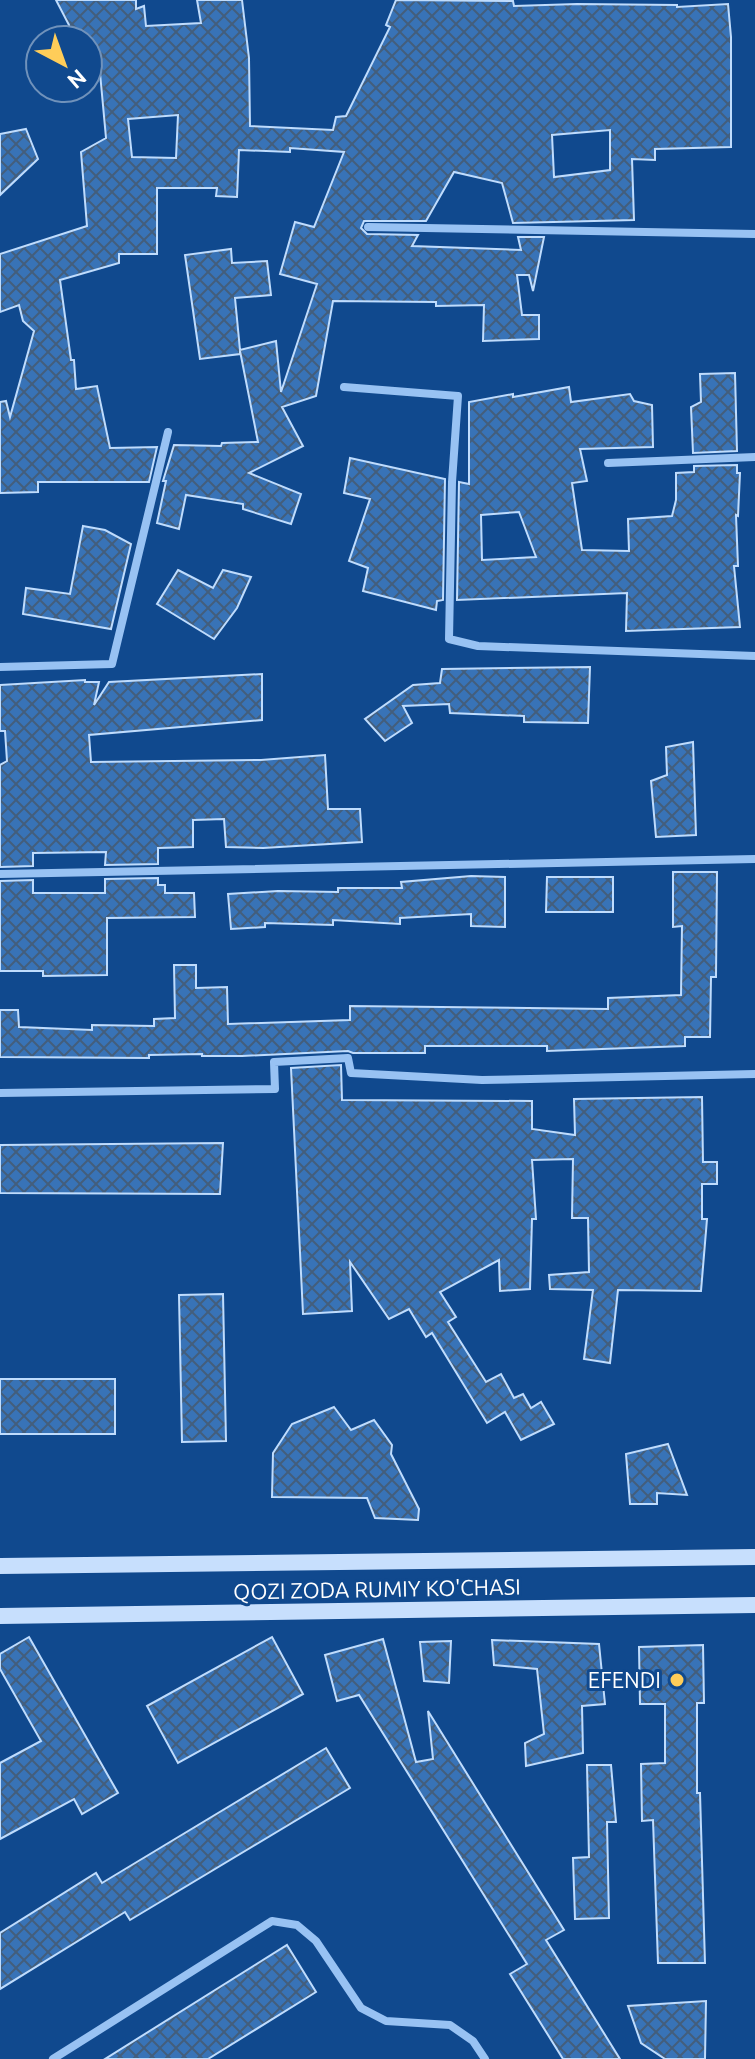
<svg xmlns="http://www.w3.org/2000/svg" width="755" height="2059" viewBox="0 0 755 2059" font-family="Ubuntu,sans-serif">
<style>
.building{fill:url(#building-cross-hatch);stroke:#bfdcfd;stroke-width:2;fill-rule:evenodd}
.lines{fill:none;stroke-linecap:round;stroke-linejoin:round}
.street{stroke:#98c2f3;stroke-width:8}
.secondary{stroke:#c7dffd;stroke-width:16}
.poi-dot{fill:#ffcd59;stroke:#10498e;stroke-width:3}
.labels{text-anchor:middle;stroke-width:6;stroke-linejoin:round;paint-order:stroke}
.street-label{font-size:22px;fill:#fff;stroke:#10498e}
.poi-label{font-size:22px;fill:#fff;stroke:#10498e;text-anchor:end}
</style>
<defs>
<pattern id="building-cross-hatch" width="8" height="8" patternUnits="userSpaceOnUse" patternTransform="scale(2)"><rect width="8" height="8" fill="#3873b7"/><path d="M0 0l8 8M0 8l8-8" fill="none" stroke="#435e7c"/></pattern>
</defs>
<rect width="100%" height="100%" fill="#10498e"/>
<g class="building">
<path d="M56 0H136V9L144 6 146 26 201 23 197 0H242L249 58 250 126 333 130 336 117 346 116 390 27 386 25 396 0 513 1 514 6 577 4 677 5V7L728 4 731 37V147L655 149V160L632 159 634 220 513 223 502 183 454 172 426 221H364L361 228 367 234 418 235 412 246 521 250 518 237H544L533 291 529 275H517L522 315H539V339L483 341 484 305 436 306V302L333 301 316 396 282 407 303 446 249 473 301 494 291 524 243 509V504L186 495 179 529 157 523 166 481H163L174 445 221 446 222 443 258 442 240 351V354L200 359 185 255 231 249 232 263 267 261 271 295 235 298 240 350 276 341 281 392 317 284 280 274 295 222 314 227 344 152 290 148V152L239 150 237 197 216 196 217 188H157V254H119V263L60 280 71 360H74L76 389 97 386 110 448 157 447 149 482H38V492L0 493V402L6 401 10 417 34 331 23 321 19 305 0 312V254L87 226 81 152 106 138 99 62 88 65V40H71L69 25ZM178 115 176 158 132 157 128 119ZM610 130V170L554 177 552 135Z"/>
<polygon points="26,129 38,159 0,195 0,134"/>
<polygon points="735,373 737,451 693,453 691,407 701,402 700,374"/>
<path d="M569 387 571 402 630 394 634 401 652 405 653 447 580 449 587 481 572 483 582 550 629 551 628 519 672 516 676 500V473L694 472V466L737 465V473H740L738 516 736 515 738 566H734L740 627 626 631 627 593 457 600 459 482 469 484V402L513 394V397ZM519 512 536 557 482 560 481 515Z"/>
<polygon points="350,458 445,479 443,600 437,601 436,610 363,591 368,568 349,561 370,499 344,493"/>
<polygon points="83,526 105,530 131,544 111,629 23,614 26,588 70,594"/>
<polygon points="178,570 213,588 223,570 251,577 237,608 214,639 157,604"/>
<polygon points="590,667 588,723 524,722 524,716 450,713 449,704 403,706 412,723 385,741 365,719 413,685 440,683 442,669"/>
<polygon points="262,674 262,720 89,735 91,762 261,760 325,755 328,809 360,809 362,842 263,848 226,847 224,819 193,820 193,847 158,848 158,864 105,865 106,852 33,853 33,866 0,867 0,765 7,761 5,731 0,731 0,685 85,680 85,682 99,682 94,705 109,682"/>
<polygon points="693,742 696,835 656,837 651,781 667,775 666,747"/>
<polygon points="673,872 717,872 716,977 711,977 710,1037 685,1037 685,1046 547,1051 547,1046 425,1046 425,1053 353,1053 348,1051 242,1056 202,1056 202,1054 149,1055 149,1058 0,1057 0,1010 18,1010 19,1027 92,1030 92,1025 154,1026 154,1019 175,1018 174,965 196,965 196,988 227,987 228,1024 350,1020 350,1006 608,1009 608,998 681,995 682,926 673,927"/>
<polygon points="471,876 505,877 505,927 471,926 471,914 400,918 400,924 333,920 333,925 265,923 265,927 231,929 228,894 278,891 338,892 338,888 402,888 401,882"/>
<polygon points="547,877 613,877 613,912 546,912"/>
<polygon points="158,878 158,885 165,885 165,893 194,893 195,917 107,918 107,975 43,976 43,971 0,971 0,881 33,880 33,893 105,893 105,879"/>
<polygon points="341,1065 342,1100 532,1101 532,1129 575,1135 574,1099 702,1097 703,1162 717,1162 717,1184 702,1184 702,1219 707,1219 701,1291 618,1290 610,1363 584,1359 593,1290 550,1289 549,1275 589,1272 588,1218 572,1218 573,1159 532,1160 536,1219 532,1219 530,1289 500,1291 499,1260 440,1292 456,1317 448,1322 486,1382 501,1374 514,1398 523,1394 531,1408 541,1402 554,1424 521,1440 505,1412 487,1423 432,1333 426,1337 409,1309 389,1319 350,1262 352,1311 303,1314 291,1068"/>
<polygon points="223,1143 220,1194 0,1193 0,1145"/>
<polygon points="223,1294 226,1441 182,1442 179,1295"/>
<rect x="0" y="1379" width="115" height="55"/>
<polygon points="334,1407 351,1430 374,1420 392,1445 391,1454 419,1509 418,1520 375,1518 367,1498 272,1497 273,1453 292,1424"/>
<polygon points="668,1444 687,1495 657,1493 657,1504 630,1504 626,1454"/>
<polygon points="29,1637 118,1793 82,1814 74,1799 0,1839 0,1763 41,1741 0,1669 0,1654"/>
<polygon points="272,1637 303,1694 178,1763 147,1706"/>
<polygon points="383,1639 416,1762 433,1759 428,1711 564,1930 546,1940 620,2059 563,2059 510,1974 527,1964 359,1695 337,1701 325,1655"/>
<polygon points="492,1640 599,1644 605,1704 582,1706 583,1753 526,1766 525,1743 544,1734 537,1669 494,1665"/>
<polygon points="451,1641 449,1683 424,1681 420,1642"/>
<polygon points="703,1645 704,1703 697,1703 697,1793 700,1793 705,1963 658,1963 653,1820 642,1821 641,1764 665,1763 665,1704 640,1704 639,1647"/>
<polygon points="326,1748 350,1788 130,1920 125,1912 0,1989 0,1933 96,1873 102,1883"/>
<polygon points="587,1765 611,1765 616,1822 607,1822 609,1918 575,1919 573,1858 589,1857"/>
<polygon points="287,1945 316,1992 208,2059 105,2059"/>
<polygon points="706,2001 705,2059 665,2059 641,2043 628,2006"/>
</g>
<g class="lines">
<g class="street">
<polyline points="368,227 755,234"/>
<polyline points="344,387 458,396 452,482 449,639 478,646 755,656"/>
<polyline points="608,463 755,457"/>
<polyline points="0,667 112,664 168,432"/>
<polyline points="0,874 755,859"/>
<polyline points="0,1093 275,1089 274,1062 348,1058 351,1073 482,1080 755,1074"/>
<polyline points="53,2059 272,1921 297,1925 316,1941 361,2008 386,2021 450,2025 473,2041 485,2059"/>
</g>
<g class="secondary">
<polyline points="0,1566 755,1557"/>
<polyline points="0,1616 755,1605"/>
</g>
</g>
<circle class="poi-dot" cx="677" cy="1680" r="8"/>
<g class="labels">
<g class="street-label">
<text transform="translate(377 1589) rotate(-1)" y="8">QOZI ZODA RUMIY KO'CHASI</text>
</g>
<g class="poi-label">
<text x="661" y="1688">EFENDI</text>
</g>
</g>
<g transform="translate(64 64) rotate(139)"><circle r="38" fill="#10498e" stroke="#7092bb" stroke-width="2"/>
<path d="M0-6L14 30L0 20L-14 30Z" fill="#ffcd59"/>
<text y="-12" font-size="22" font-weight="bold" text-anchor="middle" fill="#ffffff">N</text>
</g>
</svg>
